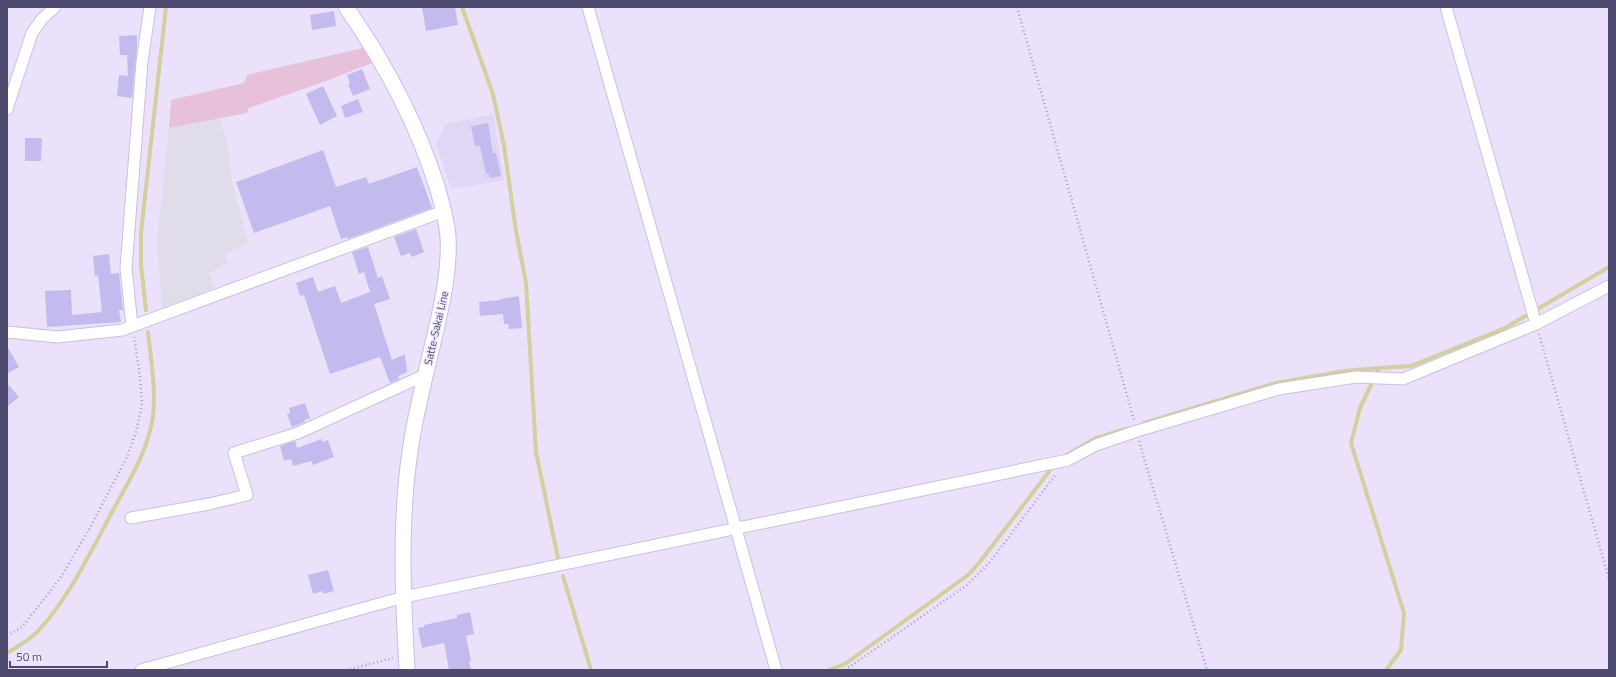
<svg xmlns="http://www.w3.org/2000/svg" width="1616" height="677" viewBox="0 0 1616 677" font-family="'Titillium Web',sans-serif">
<style>
.residential{fill:#e1d6f6}
.industrial{fill:#e0dce9}
.green{fill:#e7c1d9}
.lines{fill:none;stroke-linecap:round;stroke-linejoin:round}
.stream{stroke:#d3cf9e;stroke-width:4}
.building{fill:#c3bbee}
.minor-casing{stroke:#c8c1e0;stroke-width:13}
.secondary-casing{stroke:#c7bee4;stroke-width:17}
.path{stroke:#a69ed2;stroke-width:2.5;stroke-dasharray:1 3;stroke-linecap:butt}
.minor{stroke:#fff;stroke-width:11}
.secondary{stroke:#fff;stroke-width:15}
.labels{text-anchor:middle;stroke-width:3;stroke-linejoin:round;paint-order:stroke}
.street-label{font-size:11px;fill:#4f4a70;stroke:#efe7fe}
</style>
<rect width="100%" height="100%" fill="#ebe1fa"/>
<polygon class="residential" points="493,114 504,180 451,189 436,144 446,124"/>
<polygon class="industrial" points="219,118 227,143 232,180 248,243 225,254 228,263 209,273 214,288 162,308 157,241 169,128"/>
<polygon class="green" points="363,48 372,63 323,82 249,108 247,113 169,128 171,100 244,83 247,75"/>
<g class="lines">
<g class="stream">
<polyline points="462,7 493,94 504,146 516,231 526,283 536,452 558,558"/>
<polyline points="146,310 141,265 141,233 166,7"/>
<polyline points="1144,423 1276,383 1345,371 1379,368"/>
<polyline points="1065,456 1096,438 1126,429"/>
<polyline points="563,576 591,670"/>
<path d="M7 653C17 647 31 639 39 630 69 597 89 555 110 516 126 485 148 453 153 416 156 388 151 360 148 332"/>
<polyline points="829,670 845,664 968,575 979,563 1051,469"/>
<polyline points="1386,670 1401,650 1404,613 1351,443 1360,408 1379,368 1411,366 1505,328 1609,267"/>
</g>
</g>
<g class="building">
<polygon points="422,7 455,7 458,25 426,31"/>
<polygon points="334,11 336,26 312,30 310,15"/>
<polygon points="137,35 137,47 132,98 117,96 119,75 128,76 127,55 120,55 119,36"/>
<polygon points="362,69 370,89 353,96 348,84 350,83 347,75"/>
<polygon points="323,86 337,116 320,125 306,94"/>
<polygon points="358,99 363,112 345,118 341,106"/>
<polygon points="488,123 493,153 496,153 501,176 490,178 488,173 486,174 480,146 475,146 471,126"/>
<polygon points="25,138 42,138 41,161 25,161"/>
<polygon points="323,150 336,187 366,177 369,184 417,167 432,208 348,239 347,237 341,239 330,206 254,233 236,182"/>
<polygon points="416,229 424,252 412,257 410,253 401,256 394,237"/>
<polygon points="368,247 378,278 382,276 390,299 374,304 392,360 405,354 407,372 398,376 399,379 390,383 380,357 330,374 304,295 300,296 296,283 313,277 318,292 335,286 341,303 370,292 364,272 359,274 352,252"/>
<polygon points="109,254 111,274 119,273 123,310 119,310 121,322 47,327 45,291 71,290 72,315 102,312 98,275 95,276 93,256"/>
<polygon points="519,296 522,328 509,329 508,324 504,324 503,314 480,316 479,302 501,300 501,299"/>
<polygon points="7,346 19,367 7,374"/>
<polygon points="7,383 19,397 7,407"/>
<polygon points="305,403 310,418 304,420 305,422 292,427 287,414 290,413 289,408"/>
<polygon points="322,439 323,442 328,440 334,457 313,465 311,461 293,466 291,459 284,461 280,446 295,441 297,448"/>
<polygon points="328,570 334,591 323,594 323,591 313,594 308,575"/>
<polygon points="470,612 474,634 466,636 471,661 469,661 471,670 449,670 444,643 422,648 418,628 424,627 424,625 457,618 457,615"/>
</g>
<g class="lines">
<g class="minor-casing">
<g id="minor">
<polyline points="588,7 776,670"/>
<polyline points="1446,7 1536,324"/>
<polyline points="7,109 32,33 42,19 55,7"/>
<polyline points="132,326 126,268 142,62 150,7"/>
<polyline points="7,332 58,337 122,330 444,211"/>
<polyline points="131,518 209,504 247,495 234,453 298,433 425,375"/>
<polyline points="141,670 404,597 1068,460 1096,445 1137,431 1279,389 1356,377 1403,379 1536,324 1609,286"/>
</g>
</g>
<g class="secondary-casing">
<path id="secondary" d="M346 7C385 63 418 125 438 190 442 205 447 221 448 237 450 273 441 308 433 343 425 377 416 411 411 445 399 519 403 596 407 670"/>
</g>
<g class="path">
<polyline points="1017,7 1134,420"/>
<polyline points="1539,334 1609,579"/>
<polyline points="1139,441 1207,670"/>
<polyline points="7,636 22,627 49,593 63,574 91,526 127,457 136,432 142,404 140,376 134,337"/>
<polyline points="346,670 393,658"/>
<polyline points="845,670 967,585 991,561 1056,474"/>
</g>
<use href="#minor" class="minor"/>
<use href="#secondary" class="secondary"/>
</g>
<g class="labels">
<g class="street-label">
<text transform="translate(436 328) rotate(-77)" y="4">Satte-Sakai Line</text>
</g>
</g>
<rect width="1616" height="677" fill="none" stroke="#4f4a70" stroke-width="16"/>
<path d="M10 661v6h97v-6" fill="none" stroke="#4f4a70" stroke-width="2"/>
<text x="16" y="661" font-size="12" fill="#4f4a70" stroke="#efe7fe" stroke-width="3" paint-order="stroke">50 m</text>
</svg>
